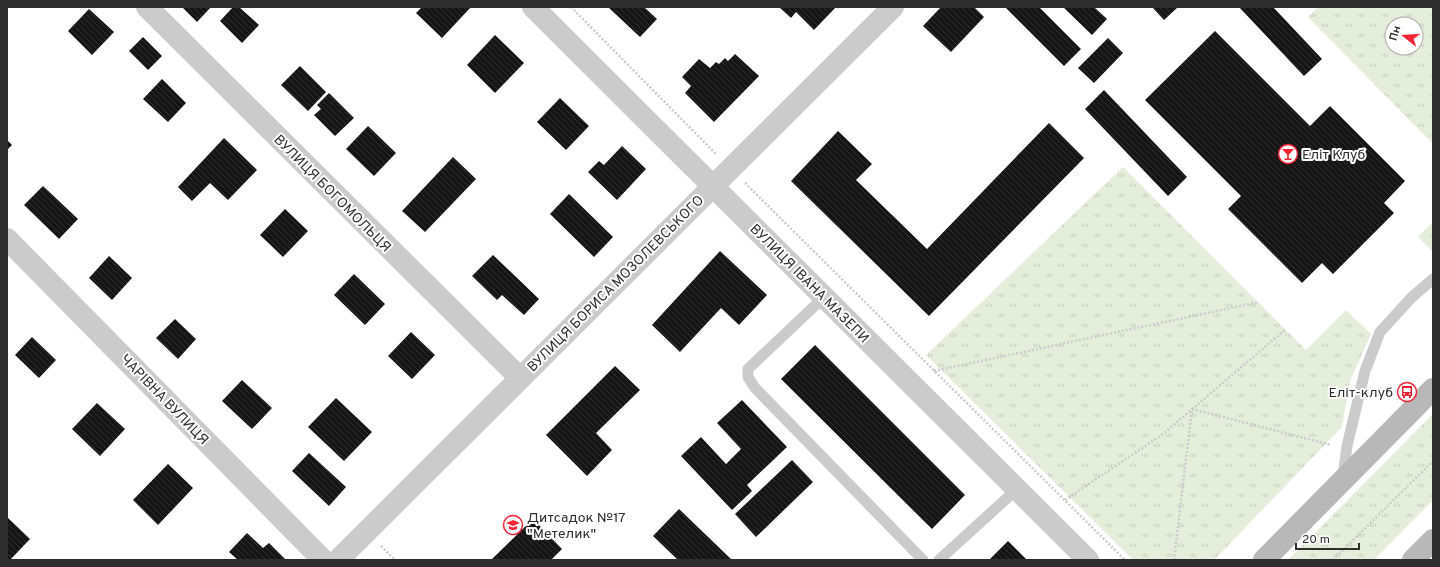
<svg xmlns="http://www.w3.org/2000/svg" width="1440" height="567" viewBox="0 0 1440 567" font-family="Overpass,sans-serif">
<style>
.grass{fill:url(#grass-tufts);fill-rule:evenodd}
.building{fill:url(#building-back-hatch)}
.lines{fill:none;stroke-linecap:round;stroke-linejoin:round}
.path{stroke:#cbcbcb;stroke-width:2.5;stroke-dasharray:2 2;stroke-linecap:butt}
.lane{stroke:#cbcbcb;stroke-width:11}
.street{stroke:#cbcbcb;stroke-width:22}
.secondary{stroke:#b8b8b8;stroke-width:22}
.labels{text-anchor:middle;stroke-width:4;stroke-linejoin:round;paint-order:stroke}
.poi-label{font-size:14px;fill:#2e2e2e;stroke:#fff;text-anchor:start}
.street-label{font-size:14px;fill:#2e2e2e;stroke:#fff}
</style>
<defs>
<pattern id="grass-tufts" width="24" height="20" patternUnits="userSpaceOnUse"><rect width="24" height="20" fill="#e5eddb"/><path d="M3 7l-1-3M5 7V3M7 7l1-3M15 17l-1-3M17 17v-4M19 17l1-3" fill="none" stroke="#c5ccbc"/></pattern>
<pattern id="building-back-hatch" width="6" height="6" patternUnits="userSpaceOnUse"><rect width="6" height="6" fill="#151515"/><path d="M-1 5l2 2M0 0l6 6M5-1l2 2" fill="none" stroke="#2f2f2f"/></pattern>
</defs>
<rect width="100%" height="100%" fill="#fff"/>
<g class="grass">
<path d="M1318 7H1433V144L1308 17ZM1392 24H1416V48H1392Z"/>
<polygon points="1123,167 1306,350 1346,310 1371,334 1350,381 1342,427 1214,560 1133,560 926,355"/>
<polygon points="1433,222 1433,252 1418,237"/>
<polygon points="1433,414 1433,500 1374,560 1288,560"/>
</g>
<g class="building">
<polygon points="182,7 211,7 197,22"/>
<polygon points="233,7 239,7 259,25 242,43 220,21"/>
<polygon points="422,7 471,7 442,38 416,13"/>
<polygon points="608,7 644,7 657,19 640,37"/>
<polygon points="779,7 836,7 814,30 796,12 791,18"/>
<polygon points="941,7 974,7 984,17 951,52 923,26"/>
<polygon points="1005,7 1039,7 1081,49 1064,66"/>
<polygon points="1063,7 1094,7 1107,19 1092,35"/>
<polygon points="1152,7 1178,7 1164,20"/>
<polygon points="1239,7 1273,7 1322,59 1304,76"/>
<polygon points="89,9 114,32 92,55 68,31"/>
<polygon points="1215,31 1310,126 1330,106 1405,181 1384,203 1394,213 1333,274 1322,263 1302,283 1228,209 1241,196 1145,100"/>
<polygon points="495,35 524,63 495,93 467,65"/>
<polygon points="143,37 162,56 148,70 129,51"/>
<polygon points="1108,38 1123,53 1094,83 1078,68"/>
<polygon points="735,54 759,76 714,122 685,93 691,86 682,77 699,59 710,68 716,62 719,64 725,58 728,61"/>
<polygon points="300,66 326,92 308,111 281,85"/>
<polygon points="162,79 186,103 168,122 143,99"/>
<polygon points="1104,90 1187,177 1168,196 1085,109"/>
<polygon points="329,93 354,118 335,136 314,115 321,109 317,105"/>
<polygon points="560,98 589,126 566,150 537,122"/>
<polygon points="1049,123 1084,158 929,316 791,181 838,131 872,164 856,180 927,249"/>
<polygon points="368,126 396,153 374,176 346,149"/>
<polygon points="224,138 257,170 228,200 210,183 192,201 178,187"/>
<polygon points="7,140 12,145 7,150"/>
<polygon points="622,146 646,169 617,200 588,172 599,161 604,165"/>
<polygon points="453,157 476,179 425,232 402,211"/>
<polygon points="43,186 78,219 59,239 24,205"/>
<polygon points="569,194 613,237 594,257 550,214"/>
<polygon points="285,209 308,231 283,257 260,235"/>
<polygon points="720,251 767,295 739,325 721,308 680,352 652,325"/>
<polygon points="493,255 539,299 524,315 502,295 497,300 472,276"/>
<polygon points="109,256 132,278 112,300 89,278"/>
<polygon points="354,274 385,304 365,325 334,295"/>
<polygon points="175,319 196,339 178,359 156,338"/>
<polygon points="411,332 435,355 412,379 388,356"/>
<polygon points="32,337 56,360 39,378 15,355"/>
<polygon points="815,345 965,495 932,529 781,379"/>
<polygon points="615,366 640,390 596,433 612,450 587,476 546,435"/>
<polygon points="242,380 272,408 252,429 222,401"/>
<polygon points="336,398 372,432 344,461 308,427"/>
<polygon points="742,400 787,447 747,485 752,491 732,510 681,456 701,437 726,464 741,449 717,423"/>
<polygon points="97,403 125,429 100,456 72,429"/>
<polygon points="309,453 346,487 329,506 292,471"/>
<polygon points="792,460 813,482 756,537 735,514"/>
<polygon points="168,464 193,488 158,525 133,500"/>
<polygon points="679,509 732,560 678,560 653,536"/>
<polygon points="7,517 30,539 10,560 7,559"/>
<polygon points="533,519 562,549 551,560 491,560"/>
<polygon points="247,533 263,548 269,543 285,559 284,560 238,560 229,552"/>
<polygon points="1008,541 1027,560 989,560"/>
</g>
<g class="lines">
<g class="path">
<polyline points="571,7 716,154"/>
<polyline points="745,183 1125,560"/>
<polyline points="934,371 1259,302"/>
<polyline points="1065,500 1163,434 1286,329"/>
<polyline points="381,546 395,560"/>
<polyline points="1174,560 1192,409 1331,445"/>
<polyline points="1333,560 1433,461"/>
</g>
<g class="lane">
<polyline points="824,297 748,369 748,377 755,388 923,560"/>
<polyline points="1343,477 1347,446 1365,371 1380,332 1412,297 1433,279"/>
<polyline points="939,560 1017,489"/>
</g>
<g class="street">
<polyline points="147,7 520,378"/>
<polyline points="533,7 1088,560"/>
<polyline points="7,239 323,560"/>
<polyline points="338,560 893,7"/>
</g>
<g class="secondary">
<polyline points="1264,560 1433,389"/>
<polyline points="1413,560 1433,540"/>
</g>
</g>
<defs>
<g id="bar-ring" transform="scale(1)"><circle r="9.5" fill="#fff" stroke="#f52135" stroke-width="1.5"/><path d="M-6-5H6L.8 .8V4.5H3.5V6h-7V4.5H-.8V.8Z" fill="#f52135"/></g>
<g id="bus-ring" transform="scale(1)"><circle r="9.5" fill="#fff" stroke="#f52135" stroke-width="1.5"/><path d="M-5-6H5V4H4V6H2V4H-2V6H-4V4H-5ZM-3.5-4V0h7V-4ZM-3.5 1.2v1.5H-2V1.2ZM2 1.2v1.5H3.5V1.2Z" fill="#f52135"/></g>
<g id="school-ring" transform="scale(1)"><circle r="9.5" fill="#fff" stroke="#f52135" stroke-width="1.5"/><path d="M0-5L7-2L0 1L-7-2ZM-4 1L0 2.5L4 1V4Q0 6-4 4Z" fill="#f52135"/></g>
</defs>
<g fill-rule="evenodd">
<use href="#bar-ring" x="1288" y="154"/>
<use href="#bus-ring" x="1407" y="392"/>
<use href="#school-ring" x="513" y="525"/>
</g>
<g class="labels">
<g class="poi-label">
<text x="1302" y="159">Еліт Клуб</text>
<text x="1393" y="397" text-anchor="end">Еліт-клуб</text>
<text x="527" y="522">Дитсадок №17<tspan x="527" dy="16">"Метелик"</tspan></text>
</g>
<g class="street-label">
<text transform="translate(333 193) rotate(45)" y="5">ВУЛИЦЯ БОГОМОЛЬЦЯ</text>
<text transform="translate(615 283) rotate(-45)" y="5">ВУЛИЦЯ БОРИСА МОЗОЛЕВСЬКОГО</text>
<text transform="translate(810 283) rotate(45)" y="5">ВУЛИЦЯ ІВАНА МАЗЕПИ</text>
<text transform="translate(165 399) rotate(46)" y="5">ЧАРІВНА ВУЛИЦЯ</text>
</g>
</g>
<rect width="1440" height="567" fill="none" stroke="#2e2e2e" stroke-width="16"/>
<g transform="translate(1404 36) rotate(287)"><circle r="19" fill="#ffffff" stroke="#ababab"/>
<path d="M0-3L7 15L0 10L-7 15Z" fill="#f52135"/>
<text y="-6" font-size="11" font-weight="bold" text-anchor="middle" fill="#2e2e2e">Пн</text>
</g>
<path d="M1296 543v6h63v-6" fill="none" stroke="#2e2e2e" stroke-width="2"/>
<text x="1302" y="543" font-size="12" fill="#2e2e2e" stroke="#ffffff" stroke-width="3" paint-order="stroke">20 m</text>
</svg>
